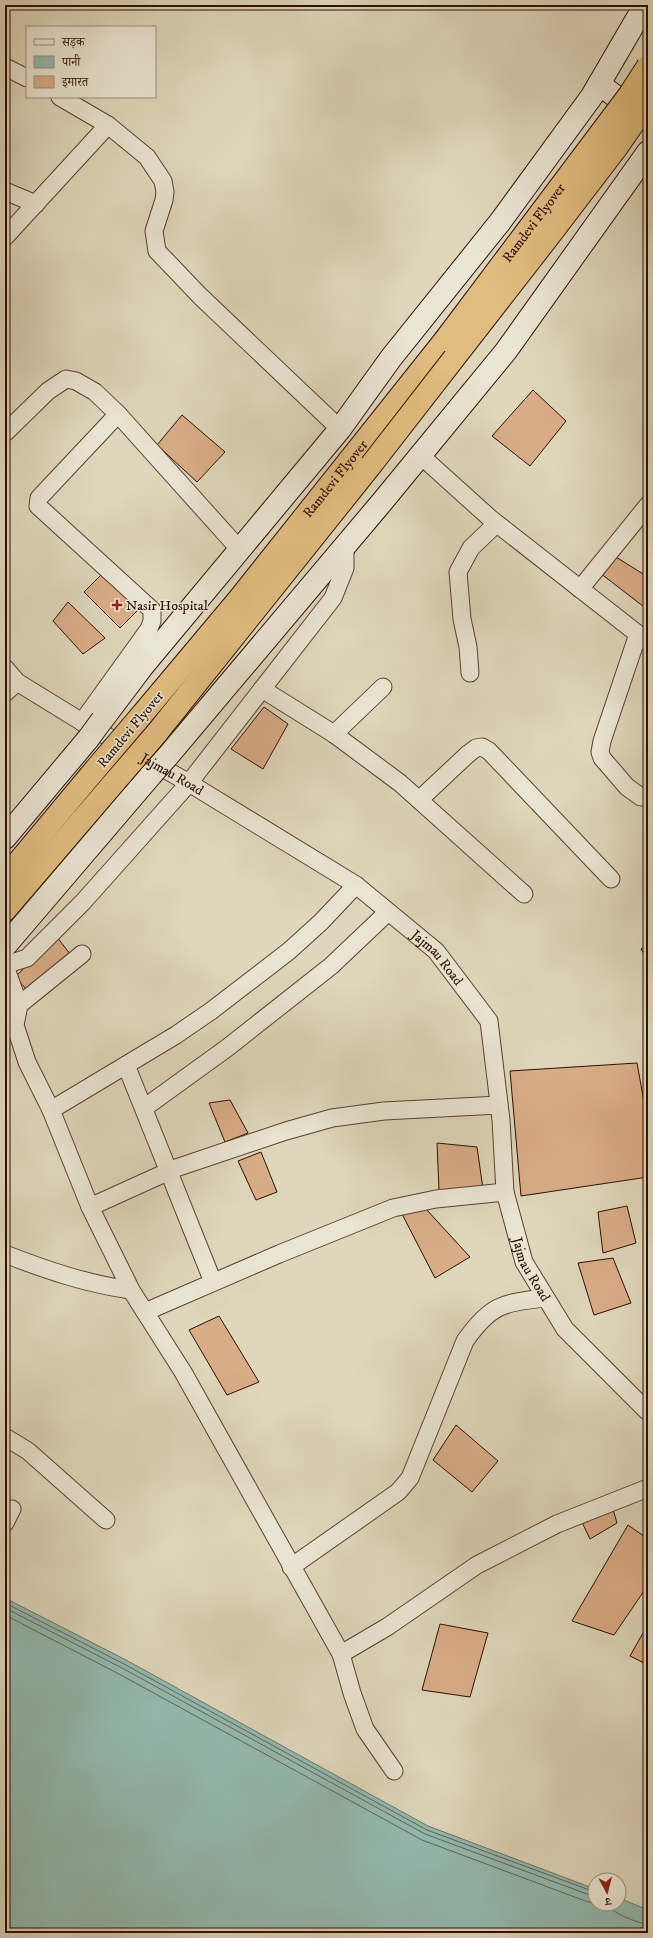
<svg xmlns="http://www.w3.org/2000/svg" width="653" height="1938" viewBox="0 0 653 1938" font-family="'IM FELL DW Pica','Noto Serif Devanagari',serif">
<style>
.water{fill:#93bab0;stroke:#6b766b}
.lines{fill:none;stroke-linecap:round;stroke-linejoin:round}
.shore{stroke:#60645a;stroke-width:1}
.building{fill:#d9ac88;stroke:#2e0f04}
.street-casing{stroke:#5a4132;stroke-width:19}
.secondary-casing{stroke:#2e0f04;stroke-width:24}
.highway-casing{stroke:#2e0f04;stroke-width:24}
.street{stroke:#eae5d3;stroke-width:17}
.secondary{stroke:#eae5d3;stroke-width:22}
.highway{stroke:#e0bc7e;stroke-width:22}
.secondary-bridge-casing{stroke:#2e0f04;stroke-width:24;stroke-linecap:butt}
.highway-bridge-casing{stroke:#2e0f04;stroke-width:24;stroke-linecap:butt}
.secondary-bridge{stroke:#eae5d3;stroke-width:22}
.highway-bridge{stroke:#e0bc7e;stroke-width:22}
.poi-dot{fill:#8f2418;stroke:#eae5d3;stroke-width:1.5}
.labels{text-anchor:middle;stroke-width:3;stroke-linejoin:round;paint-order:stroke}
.street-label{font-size:14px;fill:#2e0f04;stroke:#eae5d3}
.poi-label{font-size:14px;fill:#2e0f04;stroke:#eae5d3;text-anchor:start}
</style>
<rect width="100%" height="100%" fill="#dfd7bb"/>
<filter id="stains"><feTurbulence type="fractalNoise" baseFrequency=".005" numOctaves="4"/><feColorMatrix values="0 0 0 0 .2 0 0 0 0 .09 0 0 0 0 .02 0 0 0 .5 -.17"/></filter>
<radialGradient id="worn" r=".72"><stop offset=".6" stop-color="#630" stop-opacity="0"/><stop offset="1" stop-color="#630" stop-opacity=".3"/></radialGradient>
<polygon class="water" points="5,1598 126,1660 428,1826 595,1889 595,1904 619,1904 619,1898 648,1910 648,1933 5,1933"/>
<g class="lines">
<g class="shore">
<polyline points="5,1603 124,1664 427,1830 595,1892"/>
<polyline points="5,1608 122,1668 425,1834 595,1897"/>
<polyline points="5,1615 119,1674 422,1840 588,1902 595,1903"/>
<path d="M606 1904C611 1912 638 1924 648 1924"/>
</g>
</g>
<g class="building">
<polygon points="533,390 566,421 530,466 492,436"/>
<polygon points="182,415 225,452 197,482 157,445"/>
<polygon points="616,557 648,577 648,610 600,573"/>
<polygon points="104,572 140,608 120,628 84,592"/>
<polygon points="68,602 105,638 83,654 53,621"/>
<polygon points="264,707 288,724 263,769 231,749"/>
<polygon points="57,937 70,954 28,991 15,977"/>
<polygon points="648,945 648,961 641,949"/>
<polygon points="637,1063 648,1124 648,1177 521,1196 510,1071"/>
<polygon points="230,1100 248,1133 225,1142 209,1103"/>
<polygon points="437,1143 477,1147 483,1189 439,1190"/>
<polygon points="261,1152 277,1192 256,1200 238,1161"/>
<polygon points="627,1206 636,1243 603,1253 598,1212"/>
<polygon points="426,1209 470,1257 435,1278 402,1214"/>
<polygon points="613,1258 631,1303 594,1315 578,1263"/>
<polygon points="219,1316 259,1382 227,1395 189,1330"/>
<polygon points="456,1425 498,1461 472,1492 433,1460"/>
<polygon points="613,1509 617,1523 590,1539 580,1518"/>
<polygon points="628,1525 648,1539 648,1585 614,1635 572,1621"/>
<polygon points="440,1624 488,1633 470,1697 422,1690"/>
<polygon points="648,1624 648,1665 630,1656"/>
</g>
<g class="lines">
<g class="street-casing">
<g id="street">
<polyline points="5,67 27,78"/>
<polyline points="60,97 108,125 147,157 163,181 165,192 164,200 154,231 157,251 200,296 340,429"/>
<polyline points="5,191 36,204"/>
<polyline points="5,237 108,125"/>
<polyline points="5,433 48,391 66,379 76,381 95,392 118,414 240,550"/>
<polyline points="420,455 491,519 648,642"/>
<polyline points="580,589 648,505"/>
<polyline points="638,634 602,741 600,752 602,758 627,787 641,797"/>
<path id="s1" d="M5 668 17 682 82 722 189 783 356 885 436 951 489 1021 501 1120 505 1192 524 1262 565 1329 648 1412"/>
<polyline points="470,673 468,647 462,619 458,572 471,548 496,524"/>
<polyline points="262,689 334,734 400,783 524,894"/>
<polyline points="5,693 17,682"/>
<polyline points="82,722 149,629 152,621 152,610 38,506 39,498 118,414"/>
<polyline points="334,734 383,687"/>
<polyline points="419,800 468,754 476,748 482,747 489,751 611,879"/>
<polyline points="82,954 19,1005 15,1025 27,1062 51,1110 90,1207 131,1290 183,1372 341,1654 352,1693 365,1729 394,1771"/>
<polyline points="5,965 27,958 83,902 189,783 333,598 345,568 345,546"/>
<polyline points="5,966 19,1005"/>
<polyline points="126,1065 213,1282"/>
<polyline points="144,1108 227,1048 331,966 388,912"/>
<polyline points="51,1110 176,1035 211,1011 289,951 321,922 356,885"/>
<polyline points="90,1207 176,1168 286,1131 332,1118 384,1111 499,1105"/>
<path d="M5 1254C46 1270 87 1284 131 1290"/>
<polyline points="145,1312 279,1254 393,1208 436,1199 505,1192"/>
<polyline points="5,1437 28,1451 106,1520"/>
<polyline points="5,1523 12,1509"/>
<path d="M291 1567 398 1492 410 1478 465 1341C491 1304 503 1303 545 1298"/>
<polyline points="341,1654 387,1627 477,1565 557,1524 648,1488"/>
</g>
</g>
<g class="secondary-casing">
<g id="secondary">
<polyline points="599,84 639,114"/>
<polyline points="102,720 142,667 340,429 391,358 500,222 592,96 645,5"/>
<polyline points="167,757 382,502 506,351 648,152"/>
<polyline points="5,838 88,739"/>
<polyline points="5,946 151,775"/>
</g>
</g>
<g class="highway-casing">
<g id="highway">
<path id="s2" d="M140 717 239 599 445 340"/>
<polyline points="156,734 371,465"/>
<polyline points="5,878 94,771"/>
<polyline points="5,910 112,785"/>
</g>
</g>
<use href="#street" class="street"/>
<use href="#secondary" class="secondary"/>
<use href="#highway" class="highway"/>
<g class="secondary-bridge-casing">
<g id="secondary-bridge">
<polyline points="88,739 102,720"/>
<polyline points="151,775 167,757"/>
</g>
</g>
<g class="highway-bridge-casing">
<g id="highway-bridge">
<path id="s3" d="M445 340 630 94 648 66"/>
<polyline points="371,465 549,236 617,147 648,102"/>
<polyline points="94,771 140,717"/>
<polyline points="112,785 156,734"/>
</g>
</g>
<use href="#secondary-bridge" class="secondary-bridge"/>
<use href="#highway-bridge" class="highway-bridge"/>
</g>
<path class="poi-dot" d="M115 599h4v4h4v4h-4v4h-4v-4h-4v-4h4z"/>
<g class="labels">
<g class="street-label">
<text dy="5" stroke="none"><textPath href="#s3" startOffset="147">Ramdevi Flyover</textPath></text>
<text dy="5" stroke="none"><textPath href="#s2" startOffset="308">Ramdevi Flyover</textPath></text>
<text transform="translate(130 729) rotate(-50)" y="5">Ramdevi Flyover</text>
<text dy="5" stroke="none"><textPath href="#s1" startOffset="199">Jajmau Road</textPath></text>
<text dy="5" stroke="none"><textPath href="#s1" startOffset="523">Jajmau Road</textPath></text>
<text dy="5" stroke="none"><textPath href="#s1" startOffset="859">Jajmau Road</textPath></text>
</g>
<g class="poi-label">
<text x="126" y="610">Nasir Hospital</text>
</g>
</g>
<rect width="653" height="1938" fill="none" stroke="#dfd7bb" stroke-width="20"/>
<rect x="6" y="6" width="641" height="1926" fill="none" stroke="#2e0f04" stroke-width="2"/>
<rect x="10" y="10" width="633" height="1918" fill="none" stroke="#2e0f04"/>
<rect x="26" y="26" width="130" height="72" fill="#eae5d3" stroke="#9f8f80"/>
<rect x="34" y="39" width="20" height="6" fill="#eae5d3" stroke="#9f8f80"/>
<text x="62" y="46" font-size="12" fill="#2e0f04">सड़क</text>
<rect x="34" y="56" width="20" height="12" fill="#93bab0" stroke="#9f8f80"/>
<text x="62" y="66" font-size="12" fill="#2e0f04">पानी</text>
<rect x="34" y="76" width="20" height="12" fill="#d9ac88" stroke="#9f8f80"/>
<text x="62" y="86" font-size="12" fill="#2e0f04">इमारत</text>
<g transform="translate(607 1892) rotate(173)"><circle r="19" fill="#eae5d3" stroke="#9f8f80"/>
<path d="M0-3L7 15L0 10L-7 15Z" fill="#8f2418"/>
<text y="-6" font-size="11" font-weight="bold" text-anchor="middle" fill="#2e0f04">उ</text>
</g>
<rect width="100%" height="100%" filter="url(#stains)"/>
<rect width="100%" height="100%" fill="url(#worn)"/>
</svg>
